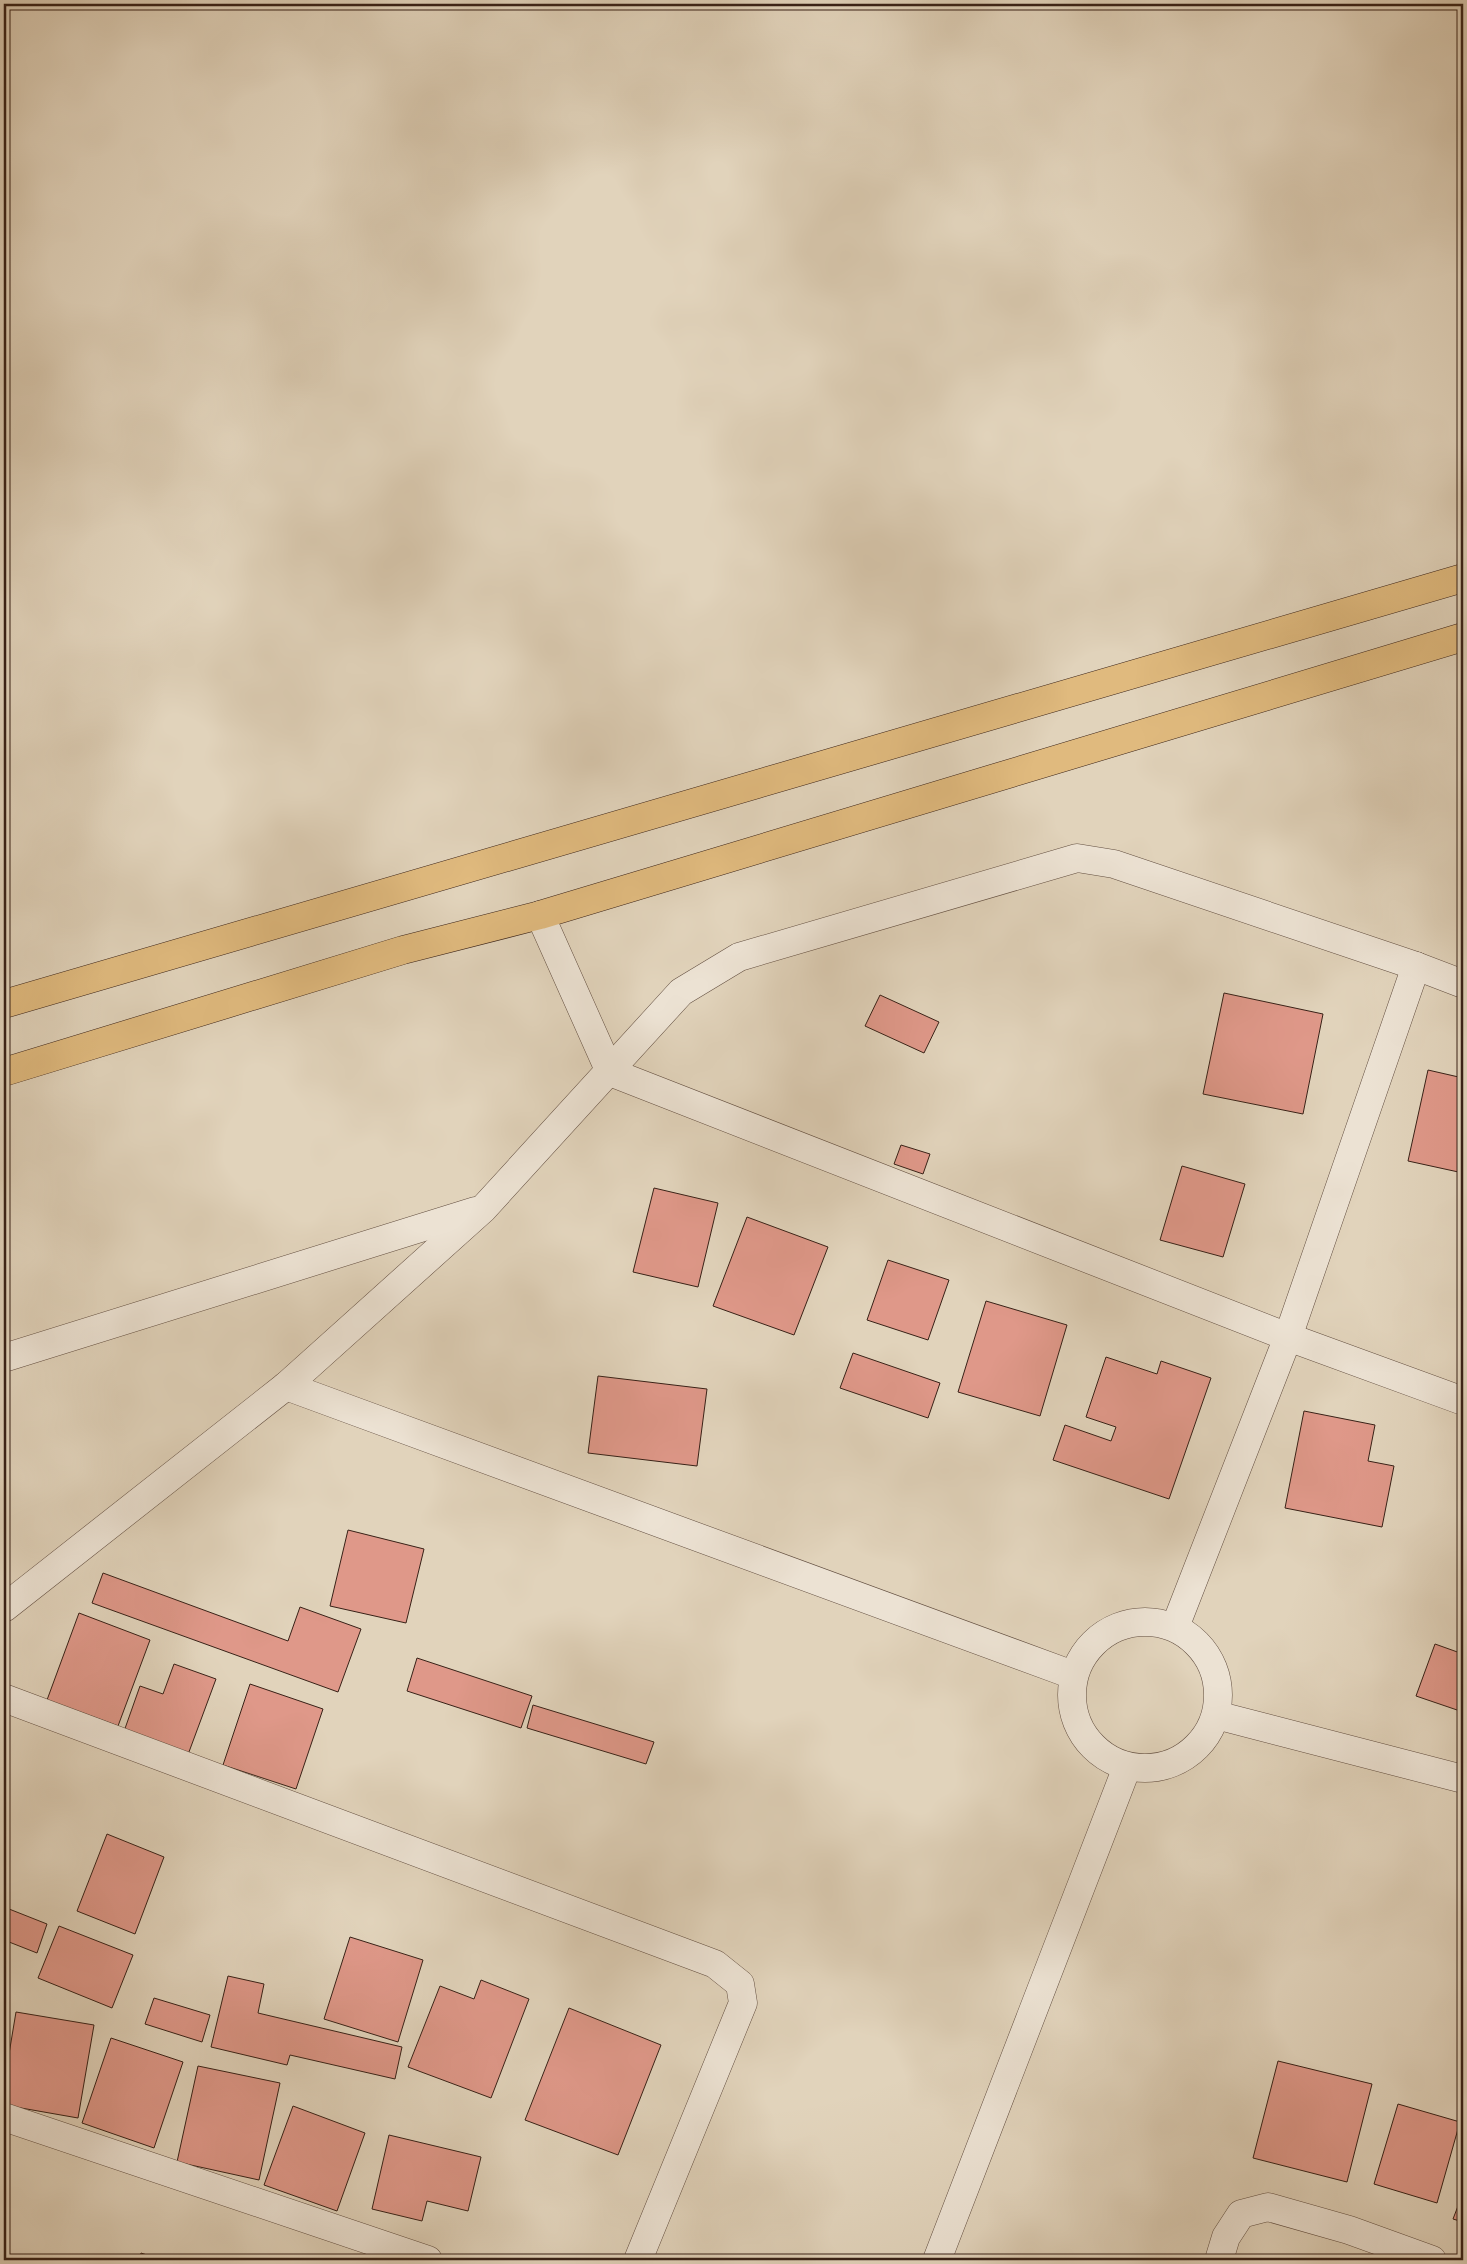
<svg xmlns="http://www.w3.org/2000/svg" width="1467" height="2264" viewBox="0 0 1467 2264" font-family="'IM FELL Great Primer',serif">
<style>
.building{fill:#df9889;stroke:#382117}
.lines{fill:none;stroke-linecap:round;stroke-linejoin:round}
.minor-casing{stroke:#624e40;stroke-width:29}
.major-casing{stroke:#382117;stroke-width:29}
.minor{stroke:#ece2d3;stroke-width:28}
.major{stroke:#e0ba7e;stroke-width:28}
</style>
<rect width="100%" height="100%" fill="#e1d3bb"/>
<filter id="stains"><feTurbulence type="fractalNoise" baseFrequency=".004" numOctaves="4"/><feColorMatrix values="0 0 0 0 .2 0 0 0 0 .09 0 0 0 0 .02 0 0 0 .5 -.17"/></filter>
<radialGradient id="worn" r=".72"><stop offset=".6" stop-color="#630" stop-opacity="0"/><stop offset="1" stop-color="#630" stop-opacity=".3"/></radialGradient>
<g class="building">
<polygon points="1224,993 1323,1014 1303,1114 1203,1094"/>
<polygon points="880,995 939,1022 924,1053 865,1026"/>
<polygon points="1428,1070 1463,1078 1463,1173 1408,1161"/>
<polygon points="901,1145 930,1154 923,1174 894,1164"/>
<polygon points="1182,1166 1245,1184 1223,1257 1160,1240"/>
<polygon points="654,1188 718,1203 698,1287 633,1272"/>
<polygon points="747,1217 828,1247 794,1335 713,1306"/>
<polygon points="888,1260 949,1280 928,1340 867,1320"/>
<polygon points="986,1301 1067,1325 1040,1416 958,1392"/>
<polygon points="853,1353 940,1383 928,1418 840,1388"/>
<polygon points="1106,1357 1157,1374 1161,1361 1211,1378 1169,1499 1053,1460 1065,1425 1111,1441 1116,1427 1086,1417"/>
<polygon points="598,1376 707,1389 697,1466 588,1453"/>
<polygon points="1304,1411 1375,1425 1368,1461 1394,1466 1382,1527 1285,1508"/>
<polygon points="348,1530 424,1549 406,1623 330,1606"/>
<polygon points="103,1573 288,1641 300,1607 361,1629 338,1692 92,1603"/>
<polygon points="79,1613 150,1640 118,1726 47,1700"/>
<polygon points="1435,1644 1463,1654 1463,1712 1416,1696"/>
<polygon points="417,1658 532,1696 521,1728 407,1691"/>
<polygon points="174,1664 216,1679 186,1760 122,1737 140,1686 163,1694"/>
<polygon points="250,1684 323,1709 296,1789 223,1765"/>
<polygon points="533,1705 654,1742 646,1764 527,1728"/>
<polygon points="107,1834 164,1857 135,1934 77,1911"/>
<polygon points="4,1907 47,1924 37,1953 4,1940"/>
<polygon points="59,1926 133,1955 112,2008 38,1978"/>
<polygon points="350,1937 423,1960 398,2042 324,2019"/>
<polygon points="228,1976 264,1984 258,2013 402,2047 395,2079 290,2055 287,2065 211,2047"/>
<polygon points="481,1980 529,1999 491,2098 408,2067 440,1986 474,1999"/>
<polygon points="154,1998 210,2015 202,2042 145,2024"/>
<polygon points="569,2008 661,2045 618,2155 525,2120"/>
<polygon points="16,2012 94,2025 78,2118 4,2105 4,2084"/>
<polygon points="111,2038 183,2062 154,2148 82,2123"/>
<polygon points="1278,2061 1372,2084 1347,2182 1253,2158"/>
<polygon points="198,2066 280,2083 259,2180 177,2162"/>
<polygon points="1398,2104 1460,2122 1437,2203 1374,2184"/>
<polygon points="293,2106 365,2133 337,2211 264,2185"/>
<polygon points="389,2135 481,2157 468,2211 427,2201 422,2221 372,2209"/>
<polygon points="1463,2193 1463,2222 1453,2219"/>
<polygon points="141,2253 162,2260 139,2260"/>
</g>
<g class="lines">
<g class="minor-casing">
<g id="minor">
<polyline points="540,915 610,1072 1288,1337 1463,1401"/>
<polyline points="4,1358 475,1211"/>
<polyline points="286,1386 1073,1675"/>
<polyline points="4,1608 286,1386 483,1209 681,992 739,957 1077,858 1114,864 1416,966 1463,984"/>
<circle cx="1145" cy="1695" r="73"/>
<polyline points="1175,1627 1288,1337 1416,966"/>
<polyline points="4,1698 715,1964 740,1984 743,2003 638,2260"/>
<polyline points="1216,1715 1463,1779"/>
<polyline points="4,2117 428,2260"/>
<polyline points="937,2260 1127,1767"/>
<polyline points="1219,2260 1226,2237 1241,2214 1268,2207 1349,2230 1432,2260"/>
</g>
</g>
<g class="major-casing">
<g id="major">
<polyline points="4,1004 1463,578"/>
<polyline points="4,1072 403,950 540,915 1463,637"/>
</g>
</g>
<use href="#minor" class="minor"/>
<use href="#major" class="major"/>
</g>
<rect width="1467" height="2264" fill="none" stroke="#e1d3bb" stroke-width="20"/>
<rect x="5" y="5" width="1457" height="2254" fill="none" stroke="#382117" stroke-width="2.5"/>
<rect x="10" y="10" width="1447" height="2244" fill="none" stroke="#382117"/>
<rect width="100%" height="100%" filter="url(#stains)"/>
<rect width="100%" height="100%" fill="url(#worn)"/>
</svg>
